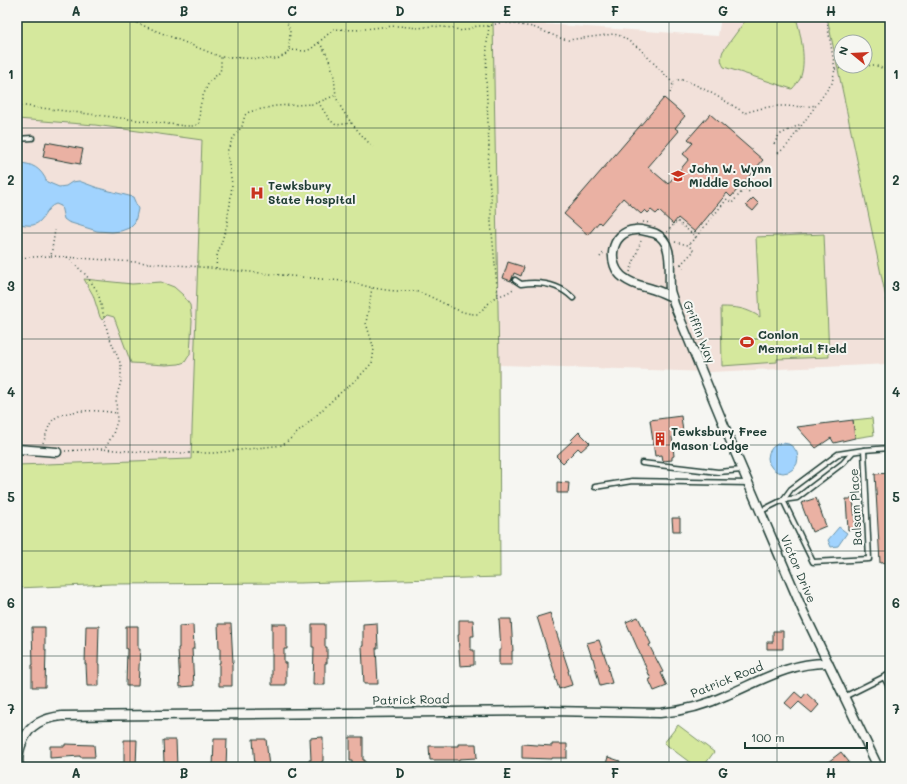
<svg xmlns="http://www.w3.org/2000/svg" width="907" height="784" viewBox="0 0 907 784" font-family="Mali,sans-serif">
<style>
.built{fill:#f2e1da}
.green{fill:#d5e89d;stroke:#7a9268;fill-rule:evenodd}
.water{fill:#a1d3fe;stroke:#6d97ad}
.building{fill:#eab1a3;stroke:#1f3d34}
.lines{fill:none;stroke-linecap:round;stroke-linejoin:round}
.service-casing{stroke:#1f3d34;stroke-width:7}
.minor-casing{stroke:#1f3d34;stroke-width:11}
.path{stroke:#1f3d34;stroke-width:1.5;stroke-dasharray:1 3;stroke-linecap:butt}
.service{stroke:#f6f6f2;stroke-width:4}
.minor{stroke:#f6f6f2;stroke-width:8}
.grid{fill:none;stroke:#1f3d34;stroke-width:1;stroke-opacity:0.55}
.labels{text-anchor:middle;stroke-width:4;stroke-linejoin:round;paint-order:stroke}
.poi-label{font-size:12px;font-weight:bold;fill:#1f3d34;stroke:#f6f6f2;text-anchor:start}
.street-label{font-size:12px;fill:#1f3d34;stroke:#f6f6f2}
.neatline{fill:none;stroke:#1f3d34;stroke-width:1.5}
.grid-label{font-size:13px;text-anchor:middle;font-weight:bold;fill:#1f3d34}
</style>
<rect width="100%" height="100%" fill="#f6f6f2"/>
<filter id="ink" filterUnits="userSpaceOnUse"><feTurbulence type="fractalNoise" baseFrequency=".025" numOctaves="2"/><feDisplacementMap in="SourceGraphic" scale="8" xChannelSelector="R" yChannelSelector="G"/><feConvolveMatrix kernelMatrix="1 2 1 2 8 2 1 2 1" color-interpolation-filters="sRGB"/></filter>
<g filter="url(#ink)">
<polygon class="built" points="17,17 440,17 718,36 721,17 827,17 890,317 890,364 709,372 500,365 500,577 300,583 111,584 17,588"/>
<g class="green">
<polygon points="17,17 440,17 493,21 499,365 500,577 300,583 111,584 17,588 17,465 191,459 202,140 95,125 17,119"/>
<path d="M748 17H796C801 36 807 61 800 79 798 82 795 86 792 89L724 67C720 61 721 57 723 51Z"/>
<path d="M827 17H890V317ZM841 42H865V66H841Z"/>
<path d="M824 234 829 357 777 359V362L722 366 721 307C737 307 746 308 760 317L756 237Z"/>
<polygon points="84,279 132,284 161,282 174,287 183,295 190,305 192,321 190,354 185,362 179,364 166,365 131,363 114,317 107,315 102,320 100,317 93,295"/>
<polygon points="872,418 874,435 855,438 853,420"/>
<polygon points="678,725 714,752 703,767 696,767 664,743"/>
</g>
<g class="water">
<path d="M17 163C32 163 41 168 47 182L59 187 66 186 72 182 79 181 98 188 133 197 138 209 135 222 129 228 121 231 112 232 97 231 68 222 64 219 61 206 56 204C45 207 45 222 33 225 28 226 22 224 17 224Z"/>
<circle cx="783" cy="458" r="15"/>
<polygon points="839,527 847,533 838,546 831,547 828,540"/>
</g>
<g class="building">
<polygon points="664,98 685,116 675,128 679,131 648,167 668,184 689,159 683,154 693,143 688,139 710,114 763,160 731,197 727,193 695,232 678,218 673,224 659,211 656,214 651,210 648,213 645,210 641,214 623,198 601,224 599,222 588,235 564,214"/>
<polygon points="46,142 83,149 80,164 43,157"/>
<polygon points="753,198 759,204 753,211 746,205"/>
<polygon points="508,262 524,267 521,276 514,273 511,281 503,278"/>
<polygon points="681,416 683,432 673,433 674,436 672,437 674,456 672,457 672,460 663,461 662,455 655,456 650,420"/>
<polygon points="853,420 855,438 834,443 831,438 816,448 797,427"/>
<polygon points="579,432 590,443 581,451 578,448 563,463 556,456 572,441 571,440"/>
<polygon points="890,473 890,562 880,563 875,474"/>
<polygon points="557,482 569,483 568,493 557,493"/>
<polygon points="816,498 826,526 812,532 801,503"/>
<polygon points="846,499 853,499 856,530 848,530"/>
<polygon points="672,518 680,518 680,531 673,531"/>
<polygon points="550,613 569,671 568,671 572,685 559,689 555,677 556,677 537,617"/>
<polygon points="638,617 651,644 649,645 663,672 661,673 667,686 654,691 649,680 651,679 626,622"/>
<polygon points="499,619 511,619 513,651 512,651 512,665 499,665 499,650 501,650"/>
<polygon points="459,620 473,620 474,636 471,636 471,650 474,650 474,665 460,666 458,635 459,635"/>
<polygon points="377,623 378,648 376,648 378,684 364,684 362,646 363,646 363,624"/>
<polygon points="218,624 231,624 233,663 232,664 232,686 219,686 219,663 220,663 220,648 219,648"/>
<polygon points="272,624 287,624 287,649 284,649 284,663 286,663 286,685 272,685"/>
<polygon points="312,624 325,624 325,647 327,647 327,663 325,663 325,685 313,685 314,647 312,647"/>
<polygon points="193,625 194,649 192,649 194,686 180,687 178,648 179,648 179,626"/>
<polygon points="86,626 99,626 98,664 99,664 99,686 87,686 86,664 85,664"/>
<polygon points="126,626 138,626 138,649 140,649 138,686 126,686 127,649 126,649"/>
<polygon points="32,627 45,627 45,650 46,650 45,687 32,687 32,665 33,665"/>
<polygon points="773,631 783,631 783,649 767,649 767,642 773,642"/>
<polygon points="599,640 609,668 608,669 612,683 600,686 593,658 592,658 587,643"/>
<polygon points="795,692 802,698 806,693 819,705 812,713 799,702 792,709 785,703"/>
<polygon points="323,737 323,761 322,761 322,767 309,767 309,760 311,760 310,738"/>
<polygon points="350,737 363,737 363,760 365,760 365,767 352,767 352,761 350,761"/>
<polygon points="214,739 227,739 226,767 213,767"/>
<polygon points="253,739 266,739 269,767 255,767"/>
<polygon points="124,740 137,740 136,767 124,767"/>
<polygon points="163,740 176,740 177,767 165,767 165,762 164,762"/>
<polygon points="65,744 94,745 95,757 80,757 80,756 50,758 50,746 65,746"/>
<polygon points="459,744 476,744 477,758 459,759 459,760 430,760 429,746 459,746"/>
<polygon points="522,744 552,746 552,744 567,744 567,758 552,758 552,759 522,758"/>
<polygon points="841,752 849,762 842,767 833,767 828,762"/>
<polygon points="608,757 620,761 618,767 605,767"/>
</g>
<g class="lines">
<g class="service-casing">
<g id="service">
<polyline points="17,139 32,138"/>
<path d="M515 280 521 284C541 281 559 284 573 298"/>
<polyline points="642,463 718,472 742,470"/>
<polyline points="595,487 632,481 748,483"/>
<polyline points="783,500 813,562 869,559 864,450"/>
<polyline points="783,500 791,489 838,454 864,450 890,448"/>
<polyline points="761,511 783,500 797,498 843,463 852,453"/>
<polyline points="884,677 890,689"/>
<polyline points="844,697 890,674"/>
</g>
</g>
<g class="minor-casing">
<g id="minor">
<path d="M672 297C665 294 659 291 652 289 640 285 635 286 624 278 606 265 610 232 635 230 640 229 645 231 650 232 657 233 663 238 666 244 672 258 669 275 670 290 671 295 673 299 674 304L735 452 803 611 878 767"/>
<polyline points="17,449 57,452"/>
<path d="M19 767C16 752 24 731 38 723 45 719 53 717 62 716L549 711 660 713C684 711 706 705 727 695 760 681 791 662 828 663"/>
</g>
</g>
<g class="path">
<polyline points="122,17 221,57 265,59 277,59 285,55 289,50 290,31 285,17"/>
<polyline points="502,22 505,17"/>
<polyline points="489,26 487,42 486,79 489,145 488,168 491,198 491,222 498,297"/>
<path d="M319 43C327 52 332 66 334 77 335 84 335 92 337 99 343 115 361 135 373 147"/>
<polyline points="289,50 306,51 311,49 334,29 357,30 381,27 398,26 419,28 432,26 453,28 462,31 477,26 489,26 502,22 533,27 560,38 568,40 614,34 621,36 639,48 673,83"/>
<polyline points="865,66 874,65 890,71"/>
<polyline points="835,69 861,66"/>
<path d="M670 93C672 88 672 81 678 80 688 77 733 106 745 113 757 109 769 106 782 106 794 106 804 108 816 105"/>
<path d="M318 102C324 110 327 119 336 125L352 123"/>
<polyline points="17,105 185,126 194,126 199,124 200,106 203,96 209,82 220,72 221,68 221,57"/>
<polyline points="774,144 779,135 801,124"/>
<polyline points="778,153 786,147 832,83 835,69 826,17"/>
<polyline points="643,222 651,223"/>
<polyline points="667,232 677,221 696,237 688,245"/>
<polyline points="696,237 727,199 732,203 745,188 749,192"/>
<polyline points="675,242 688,245 694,251 681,264 678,262"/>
<path d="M51 256 190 266 352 282C367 287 381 290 397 291 405 291 413 290 421 293 440 299 458 315 478 314L494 298 507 293 515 288"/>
<polyline points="67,257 86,275 98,292 108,334 121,365 121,381 116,399 117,421 113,434 105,449"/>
<polyline points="600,257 605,251"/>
<polyline points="17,258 51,256 55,230"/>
<polyline points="681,264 685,270"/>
<polyline points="216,268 217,256 227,225 228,214 230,205 232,184 227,152 232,140 242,126 245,115 249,112 275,106 314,104 336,95"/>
<polyline points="630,272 642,238"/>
<path d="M43 443C46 436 48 425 53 420 65 408 101 410 116 413"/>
<polyline points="65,451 100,449 160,453 214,453 283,445 303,428 340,393 357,379 372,363 374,349 366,323 372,288"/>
</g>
<use href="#service" class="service"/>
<use href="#minor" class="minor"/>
</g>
</g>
<path class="grid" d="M130 17V767M238 17V767M346 17V767M454 17V767M561 17V767M669 17V767M777 17V767M17 128H890M17 233H890M17 339H890M17 445H890M17 551H890M17 656H890"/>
<defs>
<g id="school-bare" transform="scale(1.08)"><path d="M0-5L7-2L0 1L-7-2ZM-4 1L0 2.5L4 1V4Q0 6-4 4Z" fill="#c8321e" stroke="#f6f6f2" stroke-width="2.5" paint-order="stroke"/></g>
<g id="hospital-bare" transform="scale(1.08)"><path d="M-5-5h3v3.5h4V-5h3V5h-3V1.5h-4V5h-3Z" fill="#c8321e" stroke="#f6f6f2" stroke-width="2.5" paint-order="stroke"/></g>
<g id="stadium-bare" transform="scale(1.08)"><path d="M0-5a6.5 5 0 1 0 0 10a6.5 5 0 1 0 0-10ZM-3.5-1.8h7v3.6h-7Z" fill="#c8321e" stroke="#f6f6f2" stroke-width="2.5" paint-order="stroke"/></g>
<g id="building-bare" transform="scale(1.08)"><path d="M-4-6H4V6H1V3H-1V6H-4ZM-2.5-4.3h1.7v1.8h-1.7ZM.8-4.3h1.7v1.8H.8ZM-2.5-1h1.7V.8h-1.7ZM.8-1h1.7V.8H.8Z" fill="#c8321e" stroke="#f6f6f2" stroke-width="2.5" paint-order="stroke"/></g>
</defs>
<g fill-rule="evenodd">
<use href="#school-bare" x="678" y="176"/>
<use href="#hospital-bare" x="257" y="193"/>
<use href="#stadium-bare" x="747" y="342"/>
<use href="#building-bare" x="660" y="439"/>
</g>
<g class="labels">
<g class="poi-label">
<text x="689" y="173">John W. Wynn<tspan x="689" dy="14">Middle School</tspan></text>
<text x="268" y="190">Tewksbury<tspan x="268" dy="14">State Hospital</tspan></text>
<text x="758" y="339">Conlon<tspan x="758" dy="14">Memorial Field</tspan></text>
<text x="671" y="436">Tewksbury Free<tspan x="671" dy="14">Mason Lodge</tspan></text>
</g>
<g class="street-label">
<text transform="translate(699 332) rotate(68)" y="4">Griffin Way</text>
<text transform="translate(856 507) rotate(-93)" y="4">Balsam Place</text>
<text transform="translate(798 569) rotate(67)" y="4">Victor Drive</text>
<text transform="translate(727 680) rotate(-22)" y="4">Patrick Road</text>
<text transform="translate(411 700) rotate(-1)" y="4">Patrick Road</text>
</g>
</g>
<rect width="907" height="784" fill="none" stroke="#f6f6f2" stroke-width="44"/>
<g transform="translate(853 54) rotate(288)"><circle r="19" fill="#f6f6f2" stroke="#a0aca6"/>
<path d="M0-3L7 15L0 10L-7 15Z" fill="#c8321e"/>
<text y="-6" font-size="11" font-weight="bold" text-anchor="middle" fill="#1f3d34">N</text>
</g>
<path d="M745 742v6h122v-6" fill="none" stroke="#1f3d34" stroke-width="2"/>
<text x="751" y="742" font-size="12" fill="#1f3d34" stroke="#f6f6f2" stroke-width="3" paint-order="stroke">100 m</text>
<rect x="22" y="22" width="863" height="740" class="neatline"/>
<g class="grid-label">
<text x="76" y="16">A</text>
<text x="184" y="16">B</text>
<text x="292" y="16">C</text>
<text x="400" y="16">D</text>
<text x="507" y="16">E</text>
<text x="615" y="16">F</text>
<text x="723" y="16">G</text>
<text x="831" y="16">H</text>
<text x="11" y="79">1</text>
<text x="896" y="79">1</text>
<text x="11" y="185">2</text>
<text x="896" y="185">2</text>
<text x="11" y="291">3</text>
<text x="896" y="291">3</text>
<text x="11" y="397">4</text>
<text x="896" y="397">4</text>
<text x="11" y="502">5</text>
<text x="896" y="502">5</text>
<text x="11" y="608">6</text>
<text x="896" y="608">6</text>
<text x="11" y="714">7</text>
<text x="896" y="714">7</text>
<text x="76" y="778">A</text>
<text x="184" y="778">B</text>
<text x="292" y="778">C</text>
<text x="400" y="778">D</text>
<text x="507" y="778">E</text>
<text x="615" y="778">F</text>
<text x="723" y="778">G</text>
<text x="831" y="778">H</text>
</g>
</svg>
